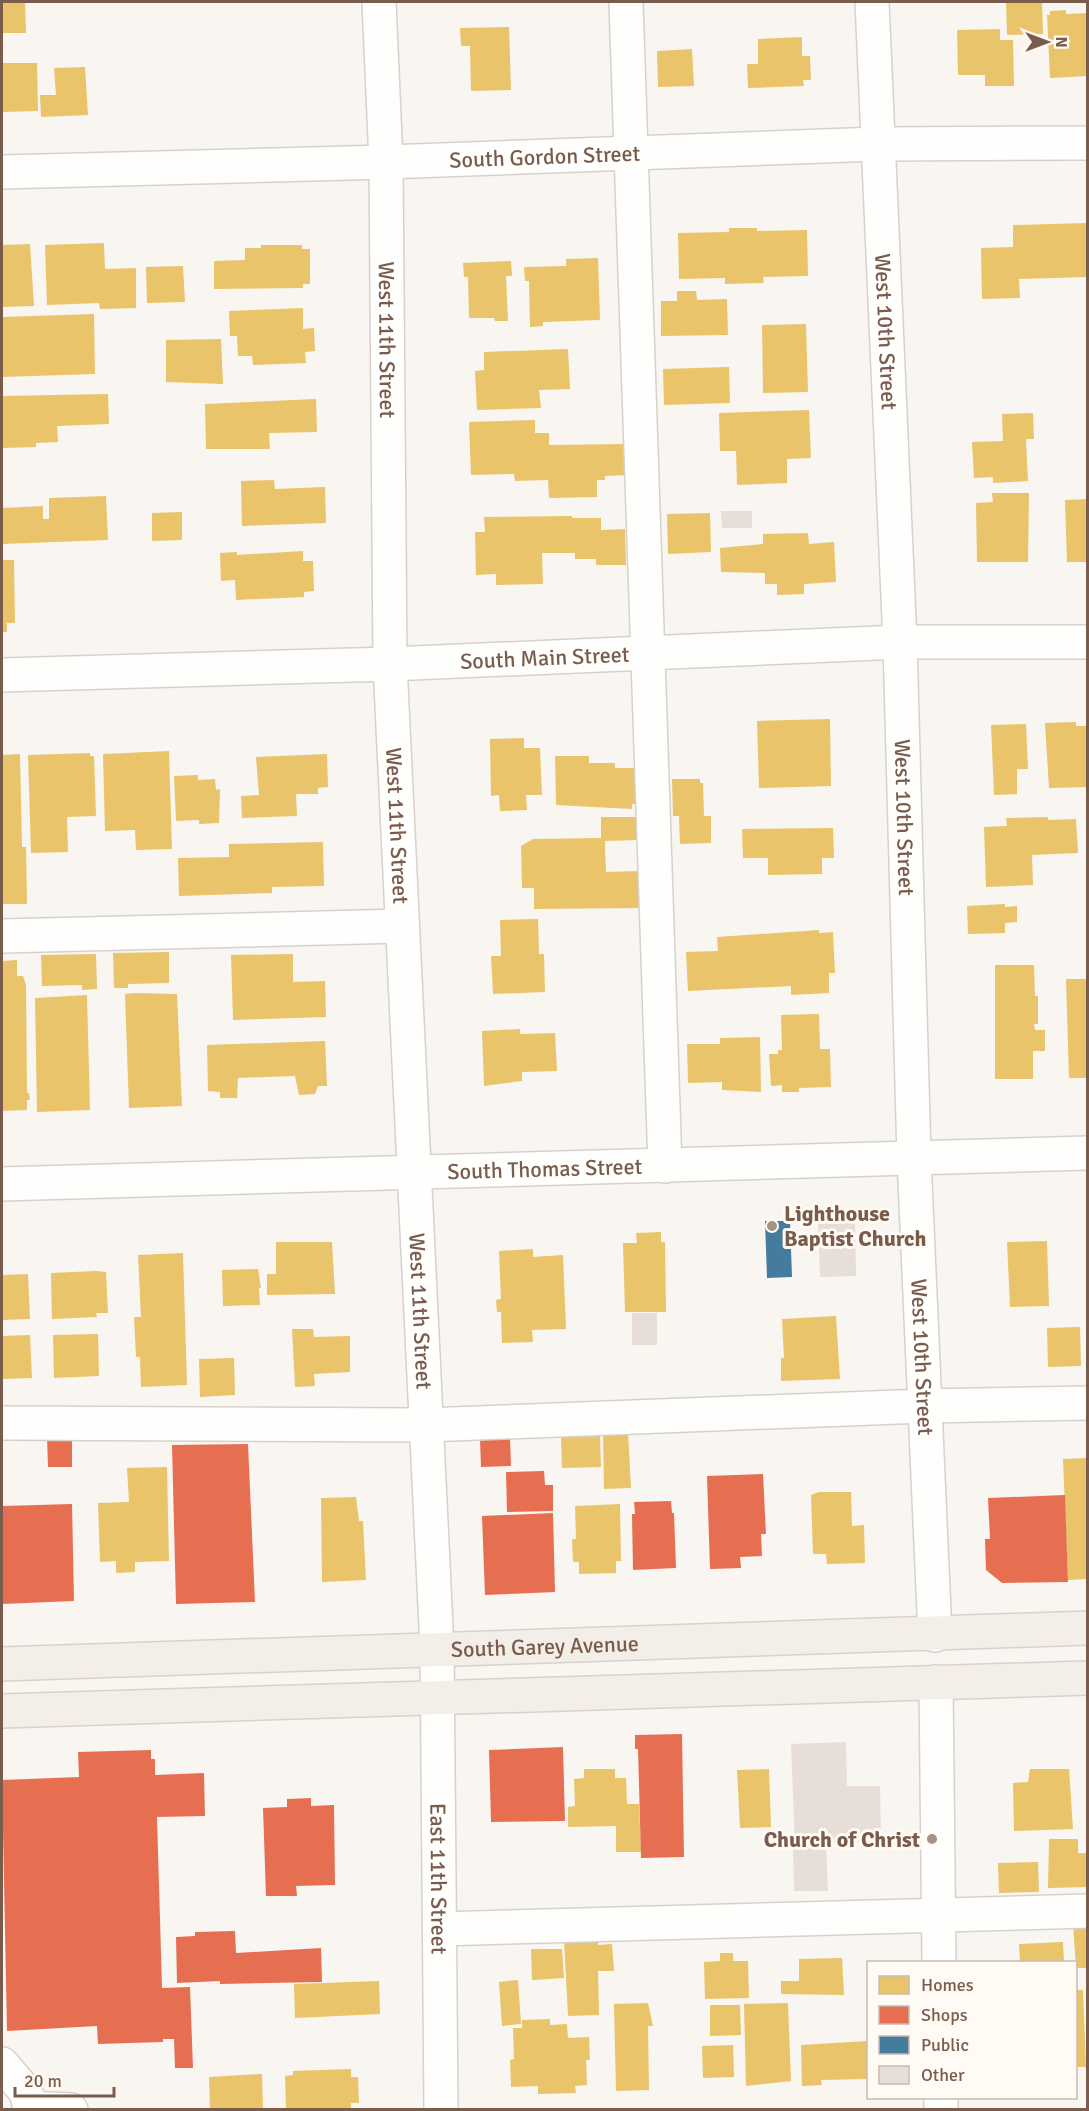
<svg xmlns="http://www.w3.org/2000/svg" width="1089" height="2111" viewBox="0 0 1089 2111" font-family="Signika,sans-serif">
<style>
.homes{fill:#e9c46a}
.shops{fill:#e76f51}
.public{fill:#457b9d}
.building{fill:#e6ded7}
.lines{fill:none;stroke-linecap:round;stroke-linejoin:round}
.minor-casing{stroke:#d7d1cb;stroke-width:36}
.major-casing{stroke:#dad1cc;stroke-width:36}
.minor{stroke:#fefefd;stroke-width:33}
.major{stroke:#f3eee8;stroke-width:33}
.poi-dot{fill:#a69286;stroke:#fffaf3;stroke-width:2}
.labels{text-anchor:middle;stroke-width:6;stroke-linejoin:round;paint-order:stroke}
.street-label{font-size:22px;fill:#7a5c4d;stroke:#fffaf3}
.poi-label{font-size:22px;font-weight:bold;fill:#7a5c4d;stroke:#fffaf3;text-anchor:start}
</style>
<rect width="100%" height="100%" fill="#f9f5f0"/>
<g class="homes">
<polygon points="2,2 25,2 26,33 2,33"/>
<polygon points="1006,2 1042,2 1043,34 1007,35"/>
<polygon points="1066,10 1066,14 1088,13 1088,76 1050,78 1047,15 1050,15 1050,11"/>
<polygon points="509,27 511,90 471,91 470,46 461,46 460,28"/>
<polygon points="1000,29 1000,40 1013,40 1014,86 985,86 985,75 958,75 957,30"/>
<polygon points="802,37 802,56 810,56 811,80 803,80 804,86 748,88 747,64 758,64 758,39"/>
<polygon points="692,49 694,86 658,87 657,51"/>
<polygon points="2,63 37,63 38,111 2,112"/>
<polygon points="85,67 88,115 41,117 40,95 56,95 54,68"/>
<polygon points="1088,223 1088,277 1019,279 1020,298 982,299 981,248 1013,247 1013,225"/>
<polygon points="729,228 757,228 757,231 807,230 808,276 763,277 764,283 725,284 725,278 679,279 678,233 729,232"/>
<polygon points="104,243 105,269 136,268 136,308 100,309 99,303 47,305 45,245"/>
<polygon points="30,244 34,306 2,307 2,245"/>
<polygon points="261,245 302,245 302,249 310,249 310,284 303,284 303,288 214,289 214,261 245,260 245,248 261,248"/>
<polygon points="598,258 600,320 543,322 543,326 530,327 529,281 525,281 524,267 566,266 566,259"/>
<polygon points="511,261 512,276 506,276 508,321 495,321 494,318 469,318 468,277 464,277 463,263"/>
<polygon points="183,266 185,302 147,303 146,267"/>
<polygon points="677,291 696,291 697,300 727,299 728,335 661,336 661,301 677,301"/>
<polygon points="303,308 303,329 314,328 315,351 305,352 306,363 253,365 252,356 238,356 237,336 230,336 229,311"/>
<polygon points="94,314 95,374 2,377 2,317"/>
<polygon points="806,324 808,392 763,393 762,325"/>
<polygon points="221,339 223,384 166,382 166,340"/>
<polygon points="568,349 570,389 539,390 541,408 477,410 475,371 484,370 484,352"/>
<polygon points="729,367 730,403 664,405 663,369"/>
<polygon points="108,394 109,424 57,426 58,442 36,443 36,447 2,448 2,396"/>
<polygon points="316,399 317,432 269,433 270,449 206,449 205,404"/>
<polygon points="809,410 811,458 787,459 787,483 737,485 736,451 720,451 719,413"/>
<polygon points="1033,413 1034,439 1026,439 1028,481 993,483 993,477 974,478 972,442 1003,441 1002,414"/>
<polygon points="535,420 535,433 549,433 549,445 628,444 630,475 605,476 605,480 597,480 597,497 549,498 548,480 515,481 514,474 471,475 469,422"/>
<polygon points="274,480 275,489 325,487 326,523 242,526 241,481"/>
<polygon points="992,493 1029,493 1028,562 977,562 976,503 993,502"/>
<polygon points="106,496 108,540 3,544 2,508 43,506 43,519 49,519 49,498"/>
<polygon points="1088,499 1088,562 1067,562 1065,500"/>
<polygon points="182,512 182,540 152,541 152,513"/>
<polygon points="710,513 711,552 668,554 667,514"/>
<polygon points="572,516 572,518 601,518 601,530 625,529 626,565 596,565 596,559 575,559 575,553 542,553 543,584 496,585 496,574 476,575 475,532 485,532 484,517"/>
<polygon points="808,533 809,544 834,542 836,582 804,584 804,594 777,595 777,584 765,584 765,573 721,572 720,548 763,544 763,534"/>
<polygon points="303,551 303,561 313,561 314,591 304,592 304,597 236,600 235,580 221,581 220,553 237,552 237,555"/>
<polygon points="2,560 14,560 15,623 7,623 7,632 2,632"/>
<polygon points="830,719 831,786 759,788 757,721"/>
<polygon points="1076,722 1076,726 1088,726 1088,787 1049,788 1045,723"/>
<polygon points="1026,724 1028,769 1017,769 1017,794 994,795 991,725"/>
<polygon points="524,738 524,748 540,748 542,795 526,795 527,810 500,811 499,795 491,796 490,739"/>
<polygon points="169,751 172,849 136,850 135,830 105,831 103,754"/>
<polygon points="90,753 90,756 94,756 96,816 67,817 68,852 31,853 28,755"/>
<polygon points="20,754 22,847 26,847 27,904 2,904 2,755"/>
<polygon points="327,754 328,787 318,788 318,794 296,794 297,816 242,818 241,796 259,795 256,757"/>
<polygon points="555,756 589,756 589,763 615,763 615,768 635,768 635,804 632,804 632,809 556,805"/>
<polygon points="198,775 198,780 215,779 216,790 220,789 219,823 199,824 199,820 176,821 174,776"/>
<polygon points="672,779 700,779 700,783 703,783 704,816 711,816 711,843 680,844 679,816 673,816"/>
<polygon points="601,817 638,817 638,840 605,841 605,850 606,872 640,871 641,908 534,909 534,888 522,888 521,846 533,839 601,838"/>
<polygon points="1048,817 1048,820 1076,819 1078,853 1032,855 1033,885 986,887 984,827 1007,826 1006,818"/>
<polygon points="833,828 834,858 822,858 822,874 768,875 768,858 743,858 742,829"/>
<polygon points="323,842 324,886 272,887 272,893 179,896 178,858 229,857 229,844"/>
<polygon points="1005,904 1005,907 1017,906 1017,922 1005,923 1005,933 968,934 967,906"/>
<polygon points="538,919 539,954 544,954 545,992 493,994 491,956 501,956 500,920"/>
<polygon points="819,930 819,933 833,932 835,973 829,973 829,993 791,995 791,986 688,991 686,952 718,951 717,937"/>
<polygon points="169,952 169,983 128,984 128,988 114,988 113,953"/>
<polygon points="96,954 97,989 82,990 82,985 42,986 41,955"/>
<polygon points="293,954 293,982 325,981 326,1017 233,1020 231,955"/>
<polygon points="17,960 17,976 23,976 26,985 27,1093 29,1093 30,1100 27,1100 27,1110 2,1111 2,961"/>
<polygon points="995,965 1034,965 1035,996 1038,996 1038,1024 1034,1024 1035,1030 1045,1030 1045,1051 1033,1051 1033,1079 995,1079"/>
<polygon points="1066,979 1088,979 1088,1078 1069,1078"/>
<polygon points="136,993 177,994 182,1106 129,1108 125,994"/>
<polygon points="87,995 90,1110 37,1112 35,998"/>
<polygon points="819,1014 820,1049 830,1049 831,1087 799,1088 799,1092 782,1092 782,1085 771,1086 769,1054 778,1054 778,1050 782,1050 781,1015"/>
<polygon points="520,1029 520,1034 555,1033 557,1071 522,1072 522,1081 484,1086 482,1031"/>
<polygon points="760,1037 761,1092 722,1090 722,1082 688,1083 687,1044 720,1044 720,1038"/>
<polygon points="325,1041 327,1086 318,1086 315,1094 299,1095 295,1076 238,1078 237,1098 220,1098 220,1092 208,1091 207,1045"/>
<polygon points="661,1232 661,1242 665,1242 666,1312 625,1312 623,1243 637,1243 636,1233"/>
<polygon points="1047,1241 1049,1306 1010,1307 1007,1242"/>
<polygon points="276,1242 332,1242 335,1294 267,1295 267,1274 276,1274"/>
<polygon points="533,1249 533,1257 563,1255 566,1329 532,1330 533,1342 502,1343 501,1312 497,1312 496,1300 501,1299 499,1251"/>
<polygon points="183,1253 187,1385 141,1387 140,1357 136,1357 134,1317 141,1317 138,1255"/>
<polygon points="258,1269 261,1288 259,1288 260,1305 223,1306 222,1270"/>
<polygon points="96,1271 106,1272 108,1313 96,1313 97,1317 52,1319 51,1273"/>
<polygon points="28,1274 30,1319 2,1320 2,1275"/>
<polygon points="836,1316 840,1379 781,1381 781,1358 784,1358 782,1319"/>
<polygon points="1080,1327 1081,1366 1048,1367 1047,1328"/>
<polygon points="292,1329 313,1329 314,1337 350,1336 350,1372 314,1374 315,1386 295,1387"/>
<polygon points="98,1334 99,1376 54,1378 53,1335"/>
<polygon points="30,1335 32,1378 2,1379 2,1336"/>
<polygon points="234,1358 235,1395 200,1397 199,1359"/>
<polygon points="628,1432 631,1488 604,1489 603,1433"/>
<polygon points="600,1436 601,1467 562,1468 561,1437"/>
<polygon points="1088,1458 1088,1579 1068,1580 1063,1459"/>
<polygon points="167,1467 169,1561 135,1562 135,1572 116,1573 116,1561 100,1562 98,1503 129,1502 127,1468"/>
<polygon points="819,1492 851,1492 852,1526 864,1525 865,1563 827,1564 826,1554 813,1554 811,1495"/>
<polygon points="356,1497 359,1521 363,1521 366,1580 322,1582 321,1498"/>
<polygon points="620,1504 621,1561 616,1561 616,1573 579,1574 579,1562 573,1562 572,1539 576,1539 575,1506"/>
<polygon points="584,1769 615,1769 615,1778 626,1778 627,1804 639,1804 641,1852 616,1852 616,1826 568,1827 568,1807 575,1806 574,1779 584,1778"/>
<polygon points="769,1769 771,1827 740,1828 737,1770"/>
<polygon points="1030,1769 1069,1769 1073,1829 1014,1831 1013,1783 1028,1782"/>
<polygon points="1049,1839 1078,1839 1078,1853 1088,1853 1088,1887 1048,1888"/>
<polygon points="1038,1862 1039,1892 999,1893 998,1863"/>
<polygon points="1073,1923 1088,1923 1088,1968 1076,1968"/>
<polygon points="598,1938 598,1945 612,1944 614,1971 598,1971 599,2015 568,2016 564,1939"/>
<polygon points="1063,1942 1064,1962 1020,1962 1019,1944"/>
<polygon points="531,1949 562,1949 564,1978 532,1980"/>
<polygon points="720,1953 733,1953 733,1961 748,1961 749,1998 705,1999 704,1962 720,1961"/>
<polygon points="842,1958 844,1995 781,1994 781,1981 799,1981 799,1959"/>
<polygon points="518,1980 521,2024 502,2026 499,1982"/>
<polygon points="379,1981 380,2014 295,2018 294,1984"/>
<polygon points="1076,1990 1083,1990 1086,2067 1076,2067"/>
<polygon points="648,2003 653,2026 648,2026 649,2090 616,2091 614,2004"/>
<polygon points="788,2003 791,2081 746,2086 744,2004"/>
<polygon points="710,2005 740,2005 741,2035 710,2036"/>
<polygon points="550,2019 550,2025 567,2024 568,2038 589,2037 590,2060 586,2060 587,2085 575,2086 576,2093 538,2094 538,2086 511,2087 510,2060 514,2059 513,2028 522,2028 522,2020"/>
<polygon points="868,2041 868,2079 821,2080 822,2085 802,2086 801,2045"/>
<polygon points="733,2045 734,2077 703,2078 702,2046"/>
<polygon points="351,2069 351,2077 358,2077 359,2103 351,2103 351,2110 286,2108 285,2076 293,2075 293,2071"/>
<polygon points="262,2074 263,2110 210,2110 209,2077"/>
</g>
<g class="shops">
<polygon points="47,1436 72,1436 72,1467 48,1467"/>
<polygon points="510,1438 511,1466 481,1467 480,1439"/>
<polygon points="248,1444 255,1602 176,1604 172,1445"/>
<polygon points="544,1471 545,1485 553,1485 553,1511 507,1512 506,1472"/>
<polygon points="763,1474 766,1534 761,1534 762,1556 740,1557 741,1568 710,1569 707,1476"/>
<polygon points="1065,1495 1068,1582 1002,1583 986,1570 985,1539 990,1539 988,1498"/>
<polygon points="671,1501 672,1513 674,1513 676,1568 633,1570 632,1514 635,1514 634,1502"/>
<polygon points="72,1504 74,1601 2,1604 2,1506"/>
<polygon points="553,1513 555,1592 485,1595 482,1516"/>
<polygon points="682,1734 684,1857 641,1858 638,1749 635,1749 635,1735"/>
<polygon points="563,1747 565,1821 491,1822 489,1750"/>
<polygon points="151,1750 151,1759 155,1759 155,1775 204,1773 205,1816 157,1817 162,1988 190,1987 193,2068 175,2068 174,2039 163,2039 163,2042 98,2044 97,2026 7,2031 2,1780 79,1777 78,1752"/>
<polygon points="311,1798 311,1806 334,1805 335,1885 296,1886 297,1896 266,1896 263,1808 287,1807 287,1799"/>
<polygon points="235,1931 236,1953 321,1948 322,1982 220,1984 220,1981 177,1983 176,1937 195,1936 195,1932"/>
</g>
<polygon class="public" points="765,1221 790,1221 792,1277 767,1278"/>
<g class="building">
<polygon points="721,511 752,511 752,528 722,528"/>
<polygon points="844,1215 844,1219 855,1219 856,1276 820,1277 818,1222 827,1221 827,1216"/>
<rect x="632" y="1313" width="25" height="32"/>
<polygon points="846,1742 847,1786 880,1786 881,1841 795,1843 791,1744"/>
<polygon points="793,1844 826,1844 828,1891 794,1891"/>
</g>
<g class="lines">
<g class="minor-casing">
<g id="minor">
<path id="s1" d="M379 2 386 162 390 664 437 1648 441 2110"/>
<polyline points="626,2 665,1166"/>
<path id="s2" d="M872 2 900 642 914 1158 935 1635"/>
<path id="s3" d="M2 172 386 162 877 144 1088 143"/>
<path id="s4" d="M2 675 390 664 900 642H1088"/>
<polyline points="2,936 402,926"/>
<path id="s5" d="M2 1184 1088 1153"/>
<polyline points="2,1423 426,1425 924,1406 1088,1403"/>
<polyline points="936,1682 939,1962"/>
<polyline points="440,1929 1088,1911"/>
<polyline points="2,2064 26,2092 30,2108 71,2110"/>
<polyline points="941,2098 941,2110"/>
</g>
</g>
<g class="major-casing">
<g id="major">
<path id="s6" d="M2 1664 1088 1628"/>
<polyline points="2,1711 1088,1678"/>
</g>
</g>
<use href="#minor" class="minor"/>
<use href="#major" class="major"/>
</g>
<g class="poi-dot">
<circle cx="772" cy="1226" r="6"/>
<circle cx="932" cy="1839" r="6"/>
</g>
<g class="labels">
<g class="street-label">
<text dy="8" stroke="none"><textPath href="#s3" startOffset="543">South Gordon Street</textPath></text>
<text dy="8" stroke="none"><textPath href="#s2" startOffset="330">West 10th Street</textPath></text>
<text dy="8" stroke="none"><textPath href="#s1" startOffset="338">West 11th Street</textPath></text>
<text dy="8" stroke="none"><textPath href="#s4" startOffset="543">South Main Street</textPath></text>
<text dy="8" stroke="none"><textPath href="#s2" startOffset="816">West 10th Street</textPath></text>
<text dy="8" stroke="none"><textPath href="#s1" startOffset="824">West 11th Street</textPath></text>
<text dy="8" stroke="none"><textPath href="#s5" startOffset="543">South Thomas Street</textPath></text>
<text dy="8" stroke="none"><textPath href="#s1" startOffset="1310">West 11th Street</textPath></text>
<text dy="8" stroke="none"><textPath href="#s2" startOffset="1356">West 10th Street</textPath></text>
<text dy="8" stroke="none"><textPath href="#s6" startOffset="543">South Garey Avenue</textPath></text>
<text dy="8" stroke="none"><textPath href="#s1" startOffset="1878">East 11th Street</textPath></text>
</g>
<g class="poi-label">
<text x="784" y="1221">Lighthouse<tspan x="784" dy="25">Baptist Church</tspan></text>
<text x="920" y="1847" text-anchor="end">Church of Christ</text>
</g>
</g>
<rect width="1089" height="2111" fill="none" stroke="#7a5c4d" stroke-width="6"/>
<rect x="867" y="1961" width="210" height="138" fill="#fffaf3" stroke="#cabbb1" stroke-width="1.5"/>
<rect x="879" y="1976" width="30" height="18" fill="#e9c46a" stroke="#cabbb1" stroke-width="1.5"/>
<text x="921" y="1991" font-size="18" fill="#7a5c4d">Homes</text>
<rect x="879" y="2006" width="30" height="18" fill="#e76f51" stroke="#cabbb1" stroke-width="1.5"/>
<text x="921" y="2021" font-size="18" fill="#7a5c4d">Shops</text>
<rect x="879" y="2036" width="30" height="18" fill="#457b9d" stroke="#cabbb1" stroke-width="1.5"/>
<text x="921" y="2051" font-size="18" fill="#7a5c4d">Public</text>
<rect x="879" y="2066" width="30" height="18" fill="#e6ded7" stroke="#cabbb1" stroke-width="1.5"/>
<text x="921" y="2081" font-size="18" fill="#7a5c4d">Other</text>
<g transform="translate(1047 42) rotate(90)" stroke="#fffaf3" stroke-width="4.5" paint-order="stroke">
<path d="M0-4.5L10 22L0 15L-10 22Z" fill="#7a5c4d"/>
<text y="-9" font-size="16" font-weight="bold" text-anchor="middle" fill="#7a5c4d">N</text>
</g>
<path d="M15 2087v9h99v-9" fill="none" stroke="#7a5c4d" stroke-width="3"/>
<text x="24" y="2087" font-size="18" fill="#7a5c4d" stroke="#fffaf3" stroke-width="4.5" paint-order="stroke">20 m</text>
</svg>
